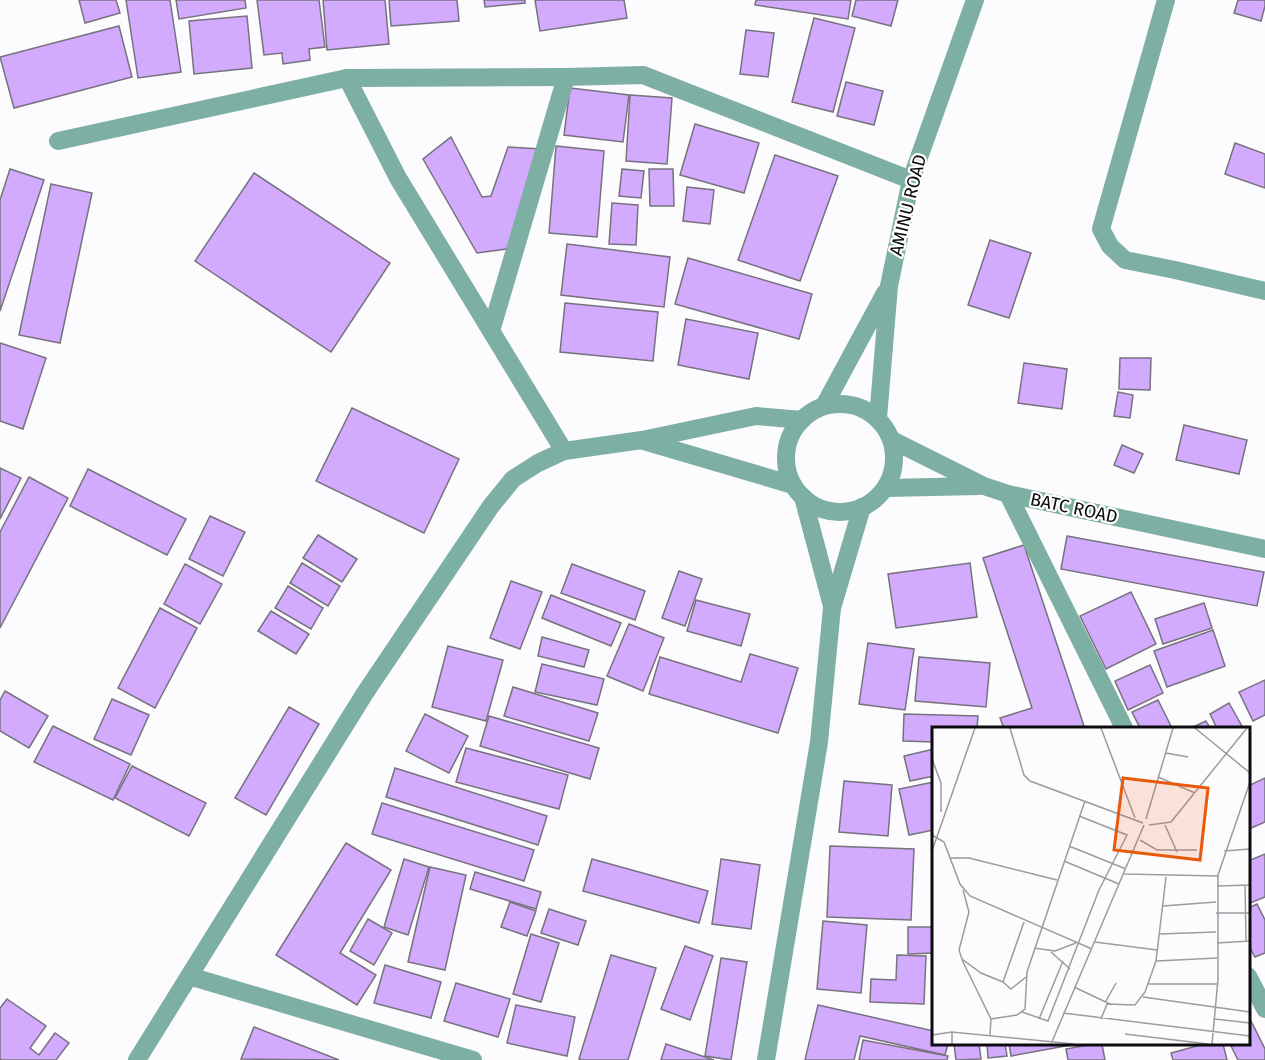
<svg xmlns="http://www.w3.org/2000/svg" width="1265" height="1060" viewBox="0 0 1265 1060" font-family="'Fira Sans',sans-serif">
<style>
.building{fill:#d2aafe;stroke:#77727d;stroke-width:1.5}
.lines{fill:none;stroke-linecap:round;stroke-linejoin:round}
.minor{stroke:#7dafa3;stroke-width:18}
.labels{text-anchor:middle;stroke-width:4.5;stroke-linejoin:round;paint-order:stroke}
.street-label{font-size:18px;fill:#0d0b0f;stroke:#fff}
.inset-road{fill:none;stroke:#9c9b9e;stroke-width:1.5}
.view{fill:#e8590c;fill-opacity:0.15;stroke:#e8590c;stroke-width:3}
.inset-edge{fill:none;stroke:#0d0b0f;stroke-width:3}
</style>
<rect width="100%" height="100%" fill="#fcfbfd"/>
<g class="building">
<polygon points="79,0 116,0 120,13 85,23"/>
<polygon points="126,0 170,0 181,72 138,78"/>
<polygon points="176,0 245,0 246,8 179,19"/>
<polygon points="257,0 319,0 325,47 309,49 310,60 283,64 282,53 264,55"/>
<polygon points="323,0 385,0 389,44 327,50"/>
<polygon points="389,0 457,0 459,21 391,26"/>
<polygon points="484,0 525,0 525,3 485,7"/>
<polygon points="535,0 624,0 627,18 540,31"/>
<polygon points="756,0 851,0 848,19 755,5"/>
<polygon points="856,0 898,0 891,26 852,16"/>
<polygon points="1238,0 1265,0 1265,6 1261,21 1234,13"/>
<polygon points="247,16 252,68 194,74 189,21"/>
<polygon points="814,18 855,28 833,112 792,102"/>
<polygon points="119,26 132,77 14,108 0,57"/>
<polygon points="746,30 774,33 768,77 740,74"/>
<polygon points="846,82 883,91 874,125 837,116"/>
<polygon points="570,88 629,95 623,142 564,135"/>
<polygon points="630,95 672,98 667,164 626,161"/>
<polygon points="695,124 759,143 744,193 680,175"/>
<polygon points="451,137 482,197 491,196 508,147 541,149 507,249 477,253 423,159"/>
<polygon points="1235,143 1265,154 1265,188 1225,174"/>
<polygon points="556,146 604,151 597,237 549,233"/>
<polygon points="775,155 838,176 800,281 738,260"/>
<polygon points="10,169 44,180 0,311 0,200"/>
<polygon points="622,169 644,171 641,198 619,196"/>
<polygon points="649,169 673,169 674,206 650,206"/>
<polygon points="254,173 390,263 331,352 195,261"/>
<polygon points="51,184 92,193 60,343 19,335"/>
<polygon points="687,187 714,190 710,224 683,221"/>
<polygon points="612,203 638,205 636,245 609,244"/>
<polygon points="990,240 1031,253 1009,318 968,305"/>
<polygon points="567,244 670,257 664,307 561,295"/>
<polygon points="688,258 812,294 799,339 675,304"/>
<polygon points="565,303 658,312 653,361 560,352"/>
<polygon points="686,319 758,333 749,379 678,365"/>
<polygon points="0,343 46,358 23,429 0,421"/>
<polygon points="1120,358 1151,358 1150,390 1119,389"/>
<polygon points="1024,363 1067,369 1062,409 1018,403"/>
<polygon points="1118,392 1133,395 1130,418 1114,416"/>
<polygon points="352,408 459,459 424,533 316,481"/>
<polygon points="1184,425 1247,440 1239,474 1176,460"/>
<polygon points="1122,445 1143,454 1134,473 1114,465"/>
<polygon points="0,468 21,478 0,519"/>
<polygon points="88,469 186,519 167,555 70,506"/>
<polygon points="29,477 68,498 0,628 0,532"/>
<polygon points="210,516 245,532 223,576 189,559"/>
<polygon points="318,535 357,559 342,582 303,558"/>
<polygon points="1067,536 1264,572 1257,606 1061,569"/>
<polygon points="1024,545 1084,726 1076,728 1004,728 1000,718 1032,708 983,558"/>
<polygon points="302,563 340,586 328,606 290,583"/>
<polygon points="970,563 977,617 896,628 888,574"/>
<polygon points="185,564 222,584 200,624 164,604"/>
<polygon points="572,564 645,591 635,620 561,593"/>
<polygon points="679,571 702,579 685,626 662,618"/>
<polygon points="511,581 542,592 520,649 490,638"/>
<polygon points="288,586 323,608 311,629 275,608"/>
<polygon points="1131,592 1156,644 1106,669 1080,616"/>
<polygon points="551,595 621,623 611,646 542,618"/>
<polygon points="696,600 750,614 741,646 687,631"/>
<polygon points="1204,603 1212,628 1163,644 1155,619"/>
<polygon points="160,608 197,628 155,708 118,688"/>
<polygon points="271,611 309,634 296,654 258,631"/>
<polygon points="629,624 664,638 643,691 607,676"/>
<polygon points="1213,630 1225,666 1167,687 1154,651"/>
<polygon points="542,637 589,650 584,667 538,656"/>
<polygon points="868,643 914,649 905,710 859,704"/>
<polygon points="448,646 503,660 486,721 432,707"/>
<polygon points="750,654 798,668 778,733 649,694 660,657 741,682"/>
<polygon points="919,657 990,663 986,707 915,701"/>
<polygon points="542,664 604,679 597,705 535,692"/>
<polygon points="1150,665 1163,693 1128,710 1115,681"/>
<polygon points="1265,680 1265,715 1253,721 1239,692"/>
<polygon points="513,687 598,713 589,741 504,716"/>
<polygon points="5,691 48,716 29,748 0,731 0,700"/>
<polygon points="112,699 149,715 131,755 94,739"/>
<polygon points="1158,700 1172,728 1140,728 1132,712"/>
<polygon points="1229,703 1243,728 1217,728 1210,714"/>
<polygon points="289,707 319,724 266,815 235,798"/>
<polygon points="425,714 468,736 449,773 406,751"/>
<polygon points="904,714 978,716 977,728 934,728 934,742 903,741"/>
<polygon points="489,716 599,748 590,779 480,746"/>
<polygon points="1206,721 1210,728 1191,728"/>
<polygon points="53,726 130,764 113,800 34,762"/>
<polygon points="466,748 568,775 559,809 456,782"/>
<polygon points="934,749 934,776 910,781 904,756"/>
<polygon points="132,766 206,803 189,836 115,798"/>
<polygon points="395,768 547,816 538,845 386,797"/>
<polygon points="1265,778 1265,822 1249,829 1248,786"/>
<polygon points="844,781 892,785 888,836 839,832"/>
<polygon points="934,782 934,830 909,835 899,789"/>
<polygon points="382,803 534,850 524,881 372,834"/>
<polygon points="346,843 391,870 340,953 376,975 357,1005 276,955"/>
<polygon points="830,846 914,849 911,920 827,917"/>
<polygon points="1265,854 1265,897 1248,904 1248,861"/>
<polygon points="404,859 429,867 408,935 384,927"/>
<polygon points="592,859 708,891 699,923 583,891"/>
<polygon points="721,859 760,865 751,929 712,924"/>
<polygon points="430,867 466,875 445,970 408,962"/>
<polygon points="475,872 541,892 536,909 470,889"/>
<polygon points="510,902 536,911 527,936 501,927"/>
<polygon points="1257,904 1265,920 1265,953 1255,957 1248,945 1248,908"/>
<polygon points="549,909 586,921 578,945 541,933"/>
<polygon points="368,919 392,933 374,965 350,951"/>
<polygon points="823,921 867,925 861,993 817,989"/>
<polygon points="908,927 934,927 934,953 908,954"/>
<polygon points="531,934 559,943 541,1002 513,994"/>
<polygon points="685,946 713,956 690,1020 661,1009"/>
<polygon points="611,955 656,968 628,1060 582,1060 579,1059"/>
<polygon points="897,955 926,956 924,1004 870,1002 871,979 896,980"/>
<polygon points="721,958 747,962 731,1060 705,1056"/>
<polygon points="385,965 441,982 431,1018 374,1003"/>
<polygon points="456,983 510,999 498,1037 444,1021"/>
<polygon points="7,999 46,1026 30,1048 39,1055 55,1033 69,1043 56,1060 2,1060 0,1059 0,1008"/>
<polygon points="516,1005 575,1017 567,1056 507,1043"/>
<polygon points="818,1005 934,1031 934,1044 948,1044 945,1055 860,1036 854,1060 805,1060"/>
<polygon points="1248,1015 1265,1049 1265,1060 1238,1060 1230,1044 1248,1044"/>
<polygon points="254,1027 339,1060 241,1059"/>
<polygon points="863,1040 948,1056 947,1060 859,1060"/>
<polygon points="666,1044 714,1060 661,1060"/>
<polygon points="954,1044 979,1044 981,1059 956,1060"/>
<polygon points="987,1044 1005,1044 1007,1056 988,1058"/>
<polygon points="1009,1044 1070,1044 1071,1045 1011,1056"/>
<polygon points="1093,1044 1102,1044 1105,1060 1068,1060 1066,1049"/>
<polygon points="1204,1044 1223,1044 1227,1060 1173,1060 1171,1053"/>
</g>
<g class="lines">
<g class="minor">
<polyline points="1166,0 1101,229 1110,246 1125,260 1175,270 1265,291"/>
<polyline points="347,78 398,178 564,451"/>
<polyline points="58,141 347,78 566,77 643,75 911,180"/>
<polyline points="491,331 566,77"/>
<circle cx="840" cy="458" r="54"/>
<polyline points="824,406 885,293"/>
<polyline points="878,418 889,286 911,180 975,0"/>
<polyline points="892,440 984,486 1008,494 1265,549"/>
<polyline points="644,441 793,485"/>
<polyline points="886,488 979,486"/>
<polyline points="1008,494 1124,728"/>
<polyline points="803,497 832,606"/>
<polyline points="189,976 473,1060"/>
<polyline points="1248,976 1265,1009"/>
<polyline points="137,1060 365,693 491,506 513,479 538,463 564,451 642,440 756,416 802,420"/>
<polyline points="766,1060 819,742 832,608 862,507"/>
</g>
</g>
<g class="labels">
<g class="street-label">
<text transform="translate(908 205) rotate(-76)" y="6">AMINU ROAD</text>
<text transform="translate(1074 508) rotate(12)" y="6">BATC ROAD</text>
</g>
</g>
<g transform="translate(932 727)">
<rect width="318" height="318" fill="#fcfbfd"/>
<path class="inset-road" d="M78 1 92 48 98 54 211 96M169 1 203 91M263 1 318 46M234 26 256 30M0 32 9 56V85M226 50 263 66M214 92 241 1M217 98 239 95 315 1M233 98 245 125M0 108 12 115 28 157 38 169 160 222M208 113 225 123H265M137 119 194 142M0 124 43 1M292 124 318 122M17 131H37L125 153M132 134 187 157M192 147 286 149M313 158 314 214M285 159 318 158M31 163 37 185 27 223 30 232 49 246 71 255M231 179 284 175M284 186H318M92 195 71 255 79 262 94 250M227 207 284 205M163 215 225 223M285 216 318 214M102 221 123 224 144 216M119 225 138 242M30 233 59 292M224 234 285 231M216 257H285M142 260 178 277M211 270 318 285M174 274 184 256M90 285 116 294 167 163 195 108 147 89M131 286 318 309M107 292 131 234M169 292 175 277 203 278 213 265 224 234 234 150M283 292 318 296M193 307 276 317M0 308 20 305M58 308 59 292 85 288 93 282 95 245 153 74M20 317V305L142 317M119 317 212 98M280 317 286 252V148L318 55"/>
<path class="view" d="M191 51 276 61 268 133 182 123Z"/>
<rect width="318" height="318" class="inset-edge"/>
</g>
</svg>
